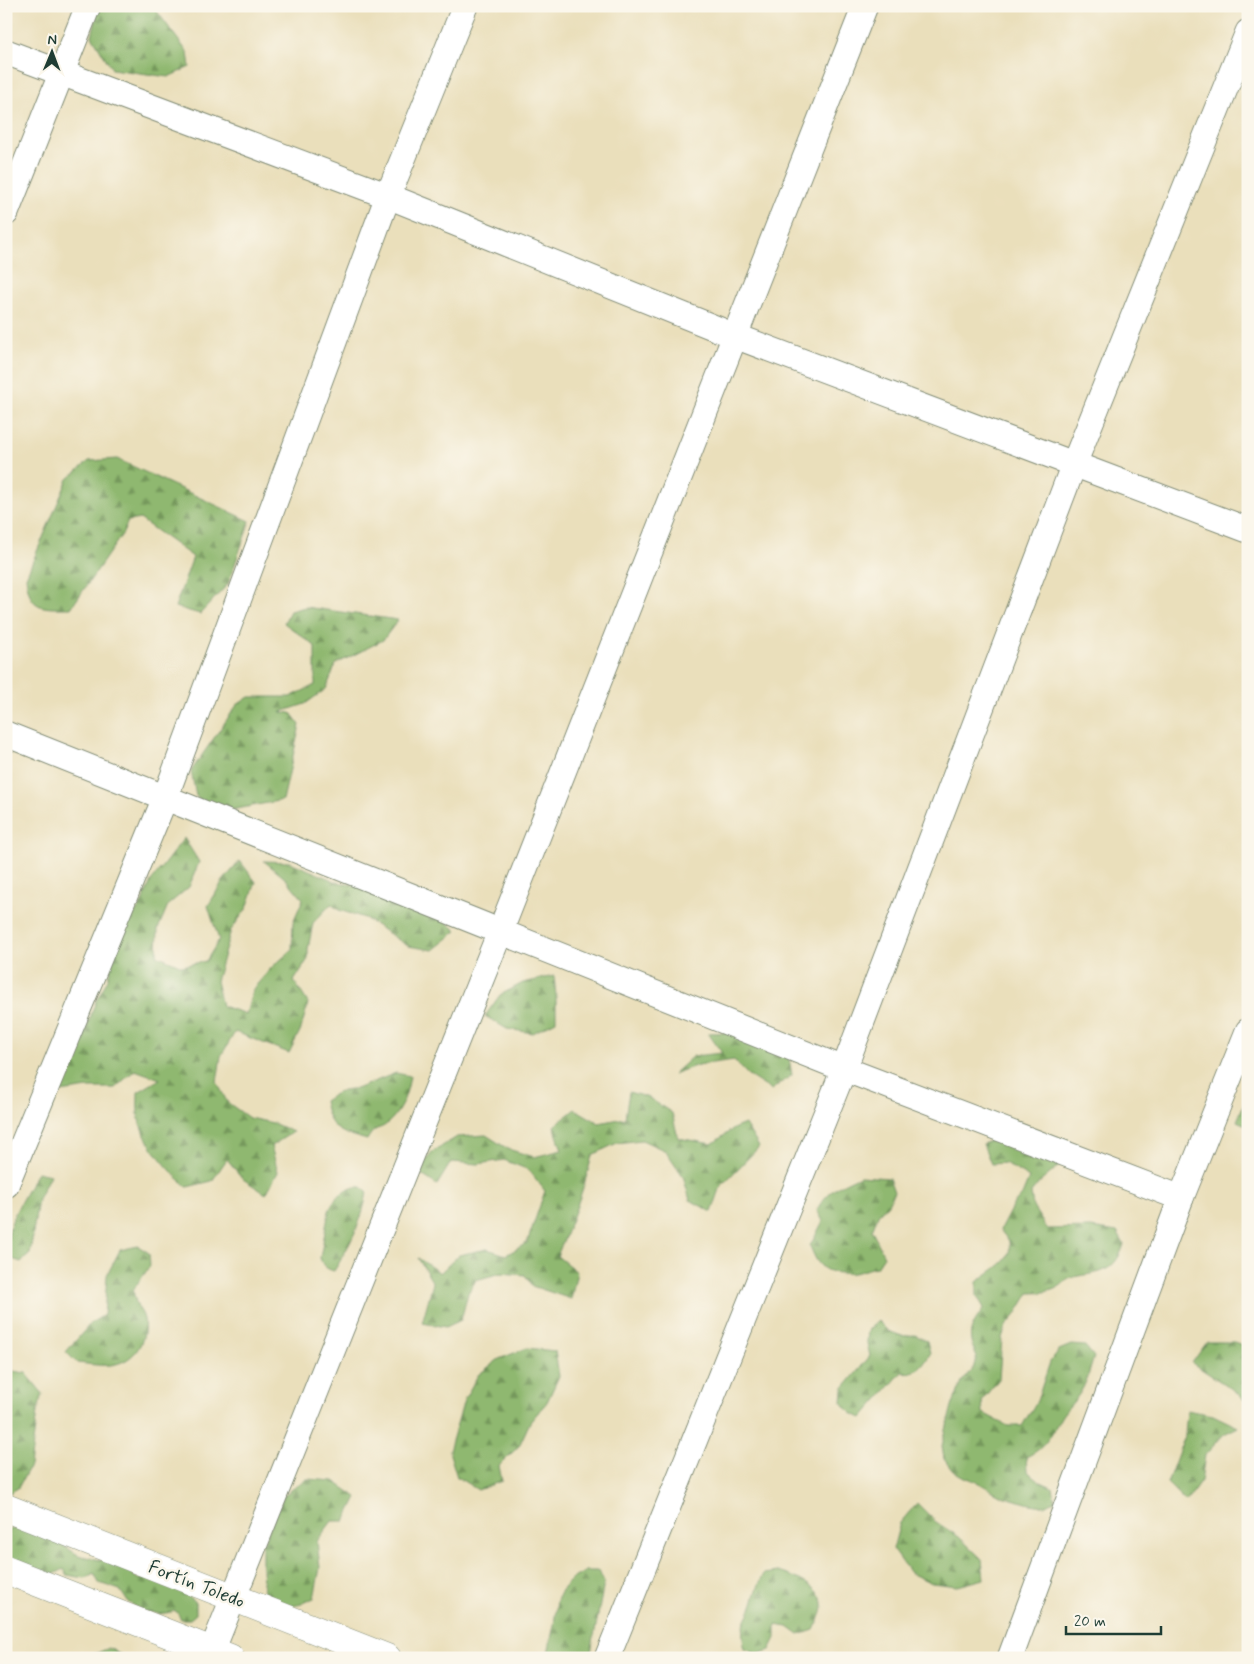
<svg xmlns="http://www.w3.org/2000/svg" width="1254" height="1664" viewBox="0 0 1254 1664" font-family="Mynerve,sans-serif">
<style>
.forest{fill:url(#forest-firs);stroke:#577a52}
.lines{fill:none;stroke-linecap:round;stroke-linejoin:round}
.minor-casing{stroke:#848e78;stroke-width:27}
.tertiary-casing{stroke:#848e78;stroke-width:29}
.minor{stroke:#fff;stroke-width:25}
.tertiary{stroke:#fff;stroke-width:28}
.labels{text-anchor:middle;stroke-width:5;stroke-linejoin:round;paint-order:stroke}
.street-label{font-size:19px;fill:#1f3d34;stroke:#fbf7ec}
</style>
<defs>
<pattern id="forest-firs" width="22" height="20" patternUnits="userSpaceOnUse" patternTransform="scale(1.25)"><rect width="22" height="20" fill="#8fb86f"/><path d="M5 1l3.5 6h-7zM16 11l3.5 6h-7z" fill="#74975c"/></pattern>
</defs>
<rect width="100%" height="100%" fill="#fbf7ec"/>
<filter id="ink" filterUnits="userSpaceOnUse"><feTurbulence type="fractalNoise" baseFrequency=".02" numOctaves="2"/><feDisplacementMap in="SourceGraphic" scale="10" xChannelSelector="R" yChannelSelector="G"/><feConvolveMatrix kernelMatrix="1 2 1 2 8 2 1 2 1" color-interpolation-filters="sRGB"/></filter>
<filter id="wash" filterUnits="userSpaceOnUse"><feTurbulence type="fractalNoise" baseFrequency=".0096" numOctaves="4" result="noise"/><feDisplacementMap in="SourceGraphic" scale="20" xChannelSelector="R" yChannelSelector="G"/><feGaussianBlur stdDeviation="1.12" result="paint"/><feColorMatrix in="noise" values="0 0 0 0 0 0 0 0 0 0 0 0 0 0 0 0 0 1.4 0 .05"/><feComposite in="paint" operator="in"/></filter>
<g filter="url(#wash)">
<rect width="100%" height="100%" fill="#eadfbb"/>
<g class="forest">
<polygon points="99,6 153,6 188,53 190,67 168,77 112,69 92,36"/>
<path d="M117 459 250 521 228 584 200 614 175 607 193 557 140 519 128 521 123 533 71 608C41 608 30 611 26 577L68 479 89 461Z"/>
<polygon points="305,607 398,620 383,640 336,664 326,689 305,704 281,712 291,713 300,725 283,800 216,813 196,796 191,771 237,705 249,697 290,697 315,685 315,646 284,623 290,611"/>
<path d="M184 838 199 862 189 887 168 905 158 929 157 955 182 966 206 961 219 940 208 906 223 881 240 861 256 882 247 908 231 930 216 981 222 1006 246 1014 253 989 272 967 292 950 293 922 303 899 286 879 264 861 290 862 337 882 363 887 437 914 457 931 433 950 408 946 365 918 339 910 331 904 313 923 308 949V959L294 981 308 1003 301 1029 289 1053 235 1032 221 1056 217 1082 227 1102 249 1118 273 1123 293 1132 271 1146 278 1172 266 1194 243 1179 227 1159 212 1181 187 1187C169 1170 145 1144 139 1120 137 1111 138 1101 138 1092L160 1079 135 1070 115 1088H88L61 1092 50 1066 66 1042 87 1027 96 1001 108 979 114 953 124 928 141 905 151 881Z"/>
<polygon points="554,976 556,996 556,1021 533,1033 507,1029 485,1016 500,995 523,983"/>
<polygon points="737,1032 789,1058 792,1075 771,1090 749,1076 734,1060 698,1065 673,1074 693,1056 722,1053 708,1033"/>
<path d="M396 1073 410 1076C407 1094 402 1110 388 1123 378 1132 376 1124 367 1140 340 1132 330 1132 324 1101 334 1094 344 1088 356 1089Z"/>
<path d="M629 1092 649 1098 672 1113 678 1138 712 1144 733 1129 745 1124 759 1147 721 1186 712 1212 690 1200 683 1176 666 1151 642 1140 617 1143 592 1155C584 1190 571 1223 557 1256L577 1272 571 1299 532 1286 525 1275 501 1273 476 1280 468 1293 461 1320 446 1327 422 1323 433 1283 418 1258 440 1273 459 1255 487 1249 506 1255 527 1243 545 1191 529 1170 504 1160 478 1164 451 1162 437 1185 416 1171 434 1151 457 1137 486 1135 508 1149 534 1157 562 1150 554 1126 575 1109 599 1123 625 1118Z"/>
<polygon points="1248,1094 1248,1126 1237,1121"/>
<path d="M995 1138 1053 1154 1059 1166 1039 1183 1031 1193 1033 1207 1047 1229 1091 1228 1117 1232 1124 1244C1120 1258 1112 1270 1096 1273 1087 1275 1078 1275 1069 1279 1066 1280 1063 1284 1060 1286 1051 1292 1040 1293 1029 1293L1015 1316 1006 1326 1002 1338 999 1379 982 1400 983 1413 1008 1426H1022L1037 1401 1050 1362 1059 1350 1071 1345 1085 1346 1094 1357C1090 1369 1087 1382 1080 1393 1075 1401 1068 1407 1063 1414 1051 1433 1048 1447 1026 1457L1027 1471 1039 1481 1052 1487 1055 1500 1044 1506 1030 1504 1002 1496 979 1483 964 1477 952 1470 944 1459 942 1446 952 1406 963 1380 973 1369 977 1356C965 1334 971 1327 984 1308L977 1296V1282C986 1274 1006 1264 1009 1253 1010 1250 1009 1245 1009 1241L1000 1230 1013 1205 1022 1195 1029 1178 1005 1163 991 1164 983 1144Z"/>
<path d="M37 1172 50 1175 38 1199 30 1254 21 1262 9 1258C1 1227 24 1199 37 1172Z"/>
<path d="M860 1176 889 1178 894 1192 888 1204 878 1215 872 1230 884 1256 877 1267C867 1268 862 1272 853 1273 850 1274 845 1273 841 1273 821 1272 817 1263 810 1246L823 1221 817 1210C827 1190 841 1185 860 1176Z"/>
<path d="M355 1187H362L367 1192C363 1220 349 1247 334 1271 326 1269 323 1266 320 1258L329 1211C334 1198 342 1191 355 1187Z"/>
<path d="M138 1246 149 1253 150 1266 133 1290C134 1295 135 1300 137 1305 139 1310 143 1313 144 1319 147 1339 137 1359 116 1364 104 1367 90 1364 77 1363L66 1352 91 1323 104 1315 107 1275 120 1250Z"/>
<path d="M878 1321 888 1331 902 1336 915 1335 927 1341 930 1354C923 1366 917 1375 902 1372L862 1418 851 1413 842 1402 843 1389 870 1356 867 1343 868 1330Z"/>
<polygon points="1207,1342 1234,1342 1248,1347 1248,1404 1235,1391 1192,1363"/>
<polygon points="527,1348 555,1351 559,1376 547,1402 530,1422 519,1446 499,1466 502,1481 478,1490 457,1477 449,1451 464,1400 478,1375 499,1359"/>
<polygon points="6,1370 26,1373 43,1394 37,1412 30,1466 18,1488 6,1495"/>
<polygon points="1187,1410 1213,1415 1238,1427 1224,1434 1205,1455 1201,1481 1186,1502 1167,1483 1185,1435"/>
<polygon points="307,1479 334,1481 357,1497 345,1521 332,1521 317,1541 320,1568 314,1598 291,1607 264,1595 262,1570 262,1545 284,1495"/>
<polygon points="917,1503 936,1522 959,1537 982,1559 984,1579 958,1586 932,1583 910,1573 893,1549 900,1523"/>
<polygon points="21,1528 55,1540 78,1555 122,1565 138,1579 151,1579 183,1592 196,1603 196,1614 190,1619 181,1619 176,1611 160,1614 143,1611 128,1602 120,1590 99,1583 94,1573 85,1578 67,1575 64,1569 52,1575 18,1566 6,1554 6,1530"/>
<polygon points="586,1571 599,1571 604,1583 590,1658 547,1658 554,1625 557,1600 563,1588 572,1579"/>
<path d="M778 1572C791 1575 821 1587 823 1603 824 1613 818 1621 814 1630L799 1635 788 1627 776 1625V1638L770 1650 757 1654 745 1649C738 1623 748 1622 754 1600 757 1590 759 1583 764 1574Z"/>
<polygon points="109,1648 126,1658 93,1658 95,1654"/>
</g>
</g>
<g filter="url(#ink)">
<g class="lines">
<g class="minor-casing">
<g id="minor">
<polyline points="6,52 388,196 735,336 1248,530"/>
<polyline points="6,213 88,6"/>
<polyline points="6,734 844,1069 1181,1198"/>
<polyline points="6,1185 165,798 388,196 465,6"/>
<polyline points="212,1651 500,932 865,6"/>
<polyline points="607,1658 844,1069 1074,464 1248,32"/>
<polyline points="1010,1658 1181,1198 1248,1031"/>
</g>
</g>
<g class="tertiary-casing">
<g id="tertiary">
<polyline points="6,1508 387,1658"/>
<polyline points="6,1570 230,1658"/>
</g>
</g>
<use href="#minor" class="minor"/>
<use href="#tertiary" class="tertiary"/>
</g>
</g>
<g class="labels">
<g class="street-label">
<text transform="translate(197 1583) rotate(21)" y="7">Fortín Toledo</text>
</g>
</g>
<rect width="1254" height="1664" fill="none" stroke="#fbf7ec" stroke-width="25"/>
<g transform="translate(52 52) rotate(1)" stroke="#fbf7ec" stroke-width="4" paint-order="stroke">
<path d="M0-4L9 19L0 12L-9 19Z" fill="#1f3d34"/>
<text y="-8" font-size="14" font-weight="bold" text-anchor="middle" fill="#1f3d34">N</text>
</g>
<path d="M1066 1626v8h95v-8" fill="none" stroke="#1f3d34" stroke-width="2.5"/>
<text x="1074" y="1626" font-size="15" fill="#1f3d34" stroke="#fbf7ec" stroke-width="4" paint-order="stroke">20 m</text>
</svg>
